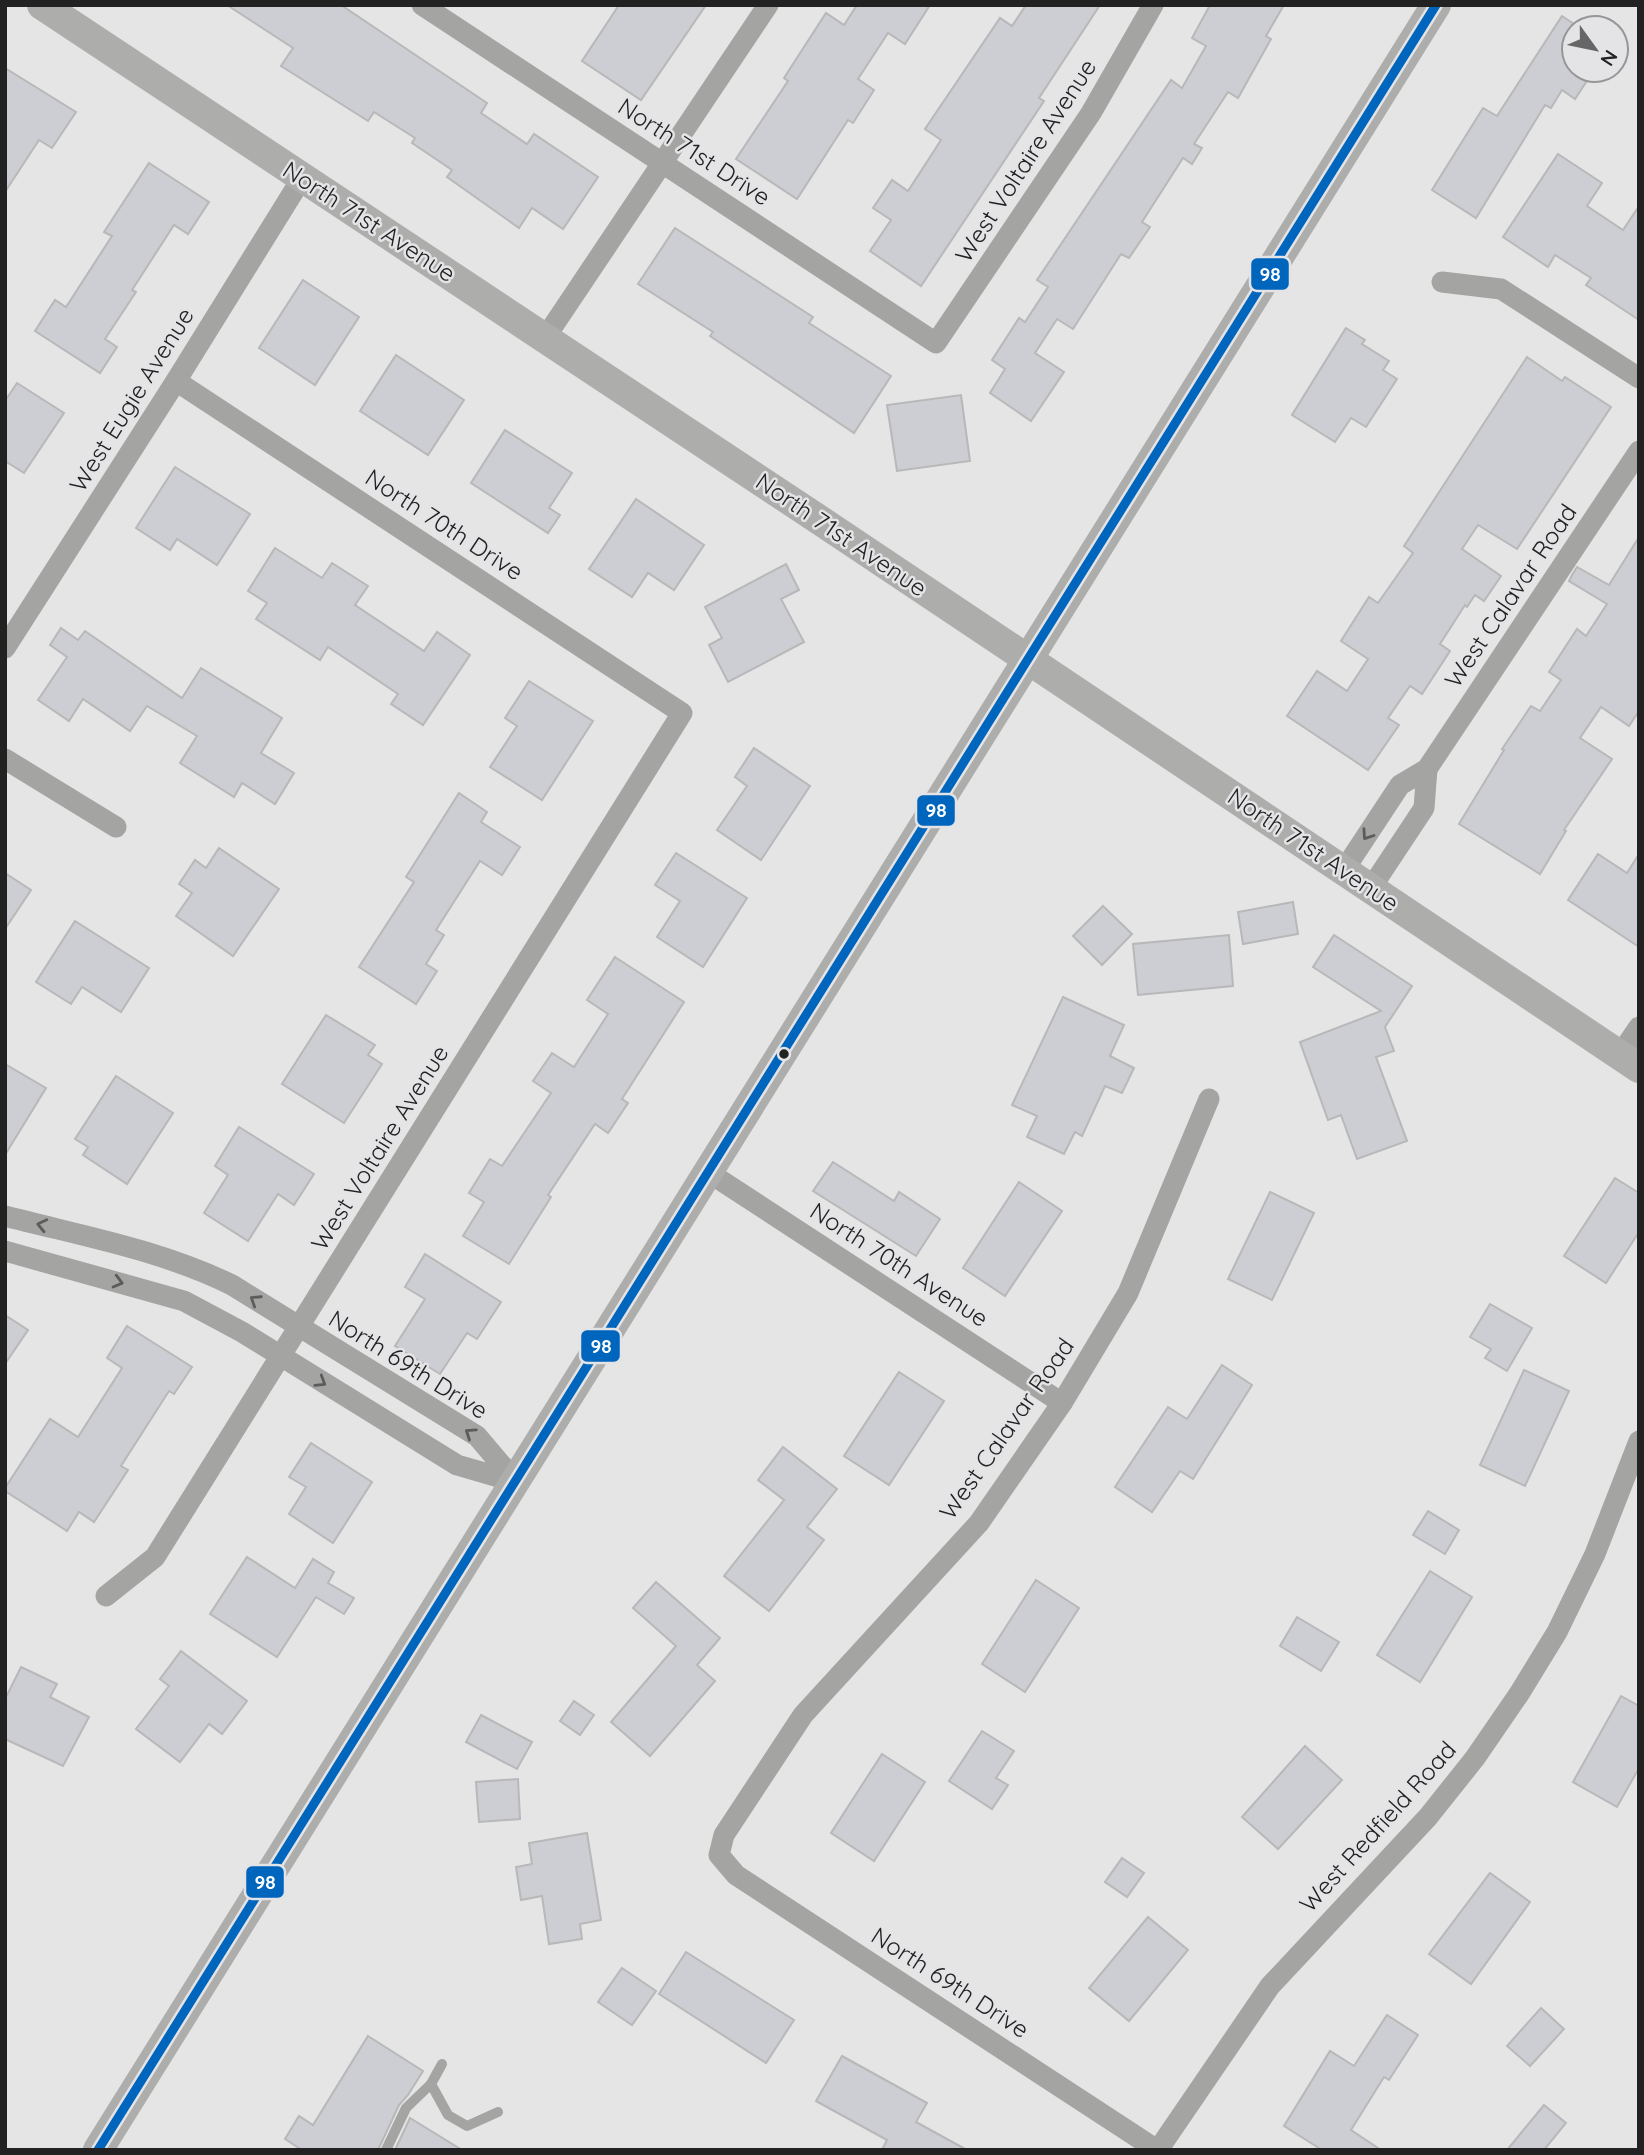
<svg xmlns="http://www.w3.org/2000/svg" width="1644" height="2155" viewBox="0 0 1644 2155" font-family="Quicksand,sans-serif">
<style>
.building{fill:#cdcdd4;stroke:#b8b8b9;stroke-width:2}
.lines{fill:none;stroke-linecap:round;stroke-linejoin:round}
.lane{stroke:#a4a4a3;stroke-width:10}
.street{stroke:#a4a4a3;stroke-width:21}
.secondary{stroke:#adadac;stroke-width:30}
.bus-1-casing{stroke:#e4e4e7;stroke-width:14}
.bus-1{stroke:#0065bd;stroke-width:9}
.oneway{stroke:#5c5c5d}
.bus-dot{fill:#222223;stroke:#e4e4e7;stroke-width:2.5}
.labels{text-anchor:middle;stroke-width:5;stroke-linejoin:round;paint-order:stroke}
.street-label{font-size:24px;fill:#222223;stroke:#e4e4e7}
.line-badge{stroke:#e4e4e7;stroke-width:2.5}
.badge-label{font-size:19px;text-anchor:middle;font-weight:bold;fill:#fff}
</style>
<rect width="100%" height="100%" fill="#e5e5e6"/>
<g class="building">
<polygon points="227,5 341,5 487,103 481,113 527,144 534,134 598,177 563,229 532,208 519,228 447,177 452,170 412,143 415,138 374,112 368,121 281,66 293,48"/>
<polygon points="619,5 706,5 641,100 582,61"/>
<polygon points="857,5 930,5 905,44 888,33 858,79 874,90 853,123 848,120 797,199 736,159 788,81 784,78 826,13 844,25"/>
<polygon points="1026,5 1100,5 1039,98 1044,101 921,286 870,251 891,220 873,208 892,180 908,191 941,140 925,129 1000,18 1012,26"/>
<polygon points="1210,5 1284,5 1266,36 1271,39 1238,98 1228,92 1194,144 1202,148 1192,164 1183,158 1142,222 1150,227 1129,258 1121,254 1073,329 1057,319 1035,353 1064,372 1031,421 990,393 1005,369 992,360 1019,318 1025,322 1048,287 1037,280 1171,80 1182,88 1206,46 1192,38"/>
<polygon points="1562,16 1574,24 1574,70 1594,70 1575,99 1562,90 1551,108 1545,105 1476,218 1432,190 1483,108 1497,116"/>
<polygon points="5,68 76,112 52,148 39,140 5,192"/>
<polygon points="1558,154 1602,183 1587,206 1623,230 1639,206 1639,320 1586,285 1591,278 1555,255 1548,267 1503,237"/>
<polygon points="149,163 209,202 188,234 174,225 132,290 136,292 105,339 117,347 100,373 35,331 55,300 66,307 112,236 104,232"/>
<polygon points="675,228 813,317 809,323 891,376 854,433 710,336 713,332 638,284"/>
<polygon points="303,280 359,317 315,385 259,348"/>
<polygon points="1346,328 1365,340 1362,344 1389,361 1383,370 1397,379 1366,427 1351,418 1335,442 1292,415"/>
<polygon points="396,355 464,400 428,455 360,411"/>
<polygon points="1527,357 1562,381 1565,377 1611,407 1517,549 1478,525 1462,549 1501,576 1484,601 1475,595 1467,607 1465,605 1440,644 1450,651 1422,694 1410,686 1388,718 1399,725 1368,770 1287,716 1317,671 1347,691 1368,659 1341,641 1369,597 1378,603 1413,553 1404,546"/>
<polygon points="17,383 64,413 24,473 5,461 5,401"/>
<polygon points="961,395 970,461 897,471 887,405"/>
<polygon points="505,430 572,473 549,508 560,515 548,533 471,483"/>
<polygon points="175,467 250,514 217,565 177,539 170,550 136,528"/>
<polygon points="636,499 704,545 674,590 648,573 632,597 589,569"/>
<polygon points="1639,537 1639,711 1629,726 1601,707 1580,738 1612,759 1564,830 1566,831 1540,874 1459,824 1504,750 1502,749 1531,706 1540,711 1561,680 1549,672 1577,629 1586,636 1607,604 1569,581 1572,575 1577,567 1609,585"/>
<polygon points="275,548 322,578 332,563 368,586 355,605 424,651 437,632 470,655 423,725 391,704 398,694 328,647 320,660 256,619 267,603 248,591"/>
<polygon points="786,564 799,590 781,599 804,642 728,682 709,645 722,638 705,607"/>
<polygon points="61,628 78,640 85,631 182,698 201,668 282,718 261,753 294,773 275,804 242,783 234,797 180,763 197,736 147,706 130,731 83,699 69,721 38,700 67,657 50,645"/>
<polygon points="529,681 593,721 542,800 490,767 517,726 505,718"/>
<polygon points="754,748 810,786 761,860 717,830 747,786 735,777"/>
<polygon points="459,793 487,812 481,822 520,847 502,875 480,861 436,930 444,935 426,964 437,971 416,1004 359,967 414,882 406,877"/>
<polygon points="219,848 279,889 233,956 176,916 192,893 179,884 195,860 206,868"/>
<polygon points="676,853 747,898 703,967 657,937 680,901 655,885"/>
<polygon points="1598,854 1627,873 1639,854 1639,947 1568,900"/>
<polygon points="5,873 31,890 5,929"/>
<polygon points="1293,902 1298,934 1243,944 1238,912"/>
<polygon points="1103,906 1132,934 1102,965 1073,936"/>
<polygon points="75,921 149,968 121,1012 82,987 71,1004 36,982"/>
<polygon points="1229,935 1233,986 1138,995 1133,944"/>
<polygon points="1334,935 1412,986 1385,1027 1394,1051 1376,1057 1407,1141 1357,1159 1341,1115 1328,1120 1300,1042 1381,1011 1313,967"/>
<polygon points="615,957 684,1002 622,1099 628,1103 608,1133 595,1124 548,1195 551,1197 509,1264 463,1236 484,1202 469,1193 490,1159 502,1166 551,1093 533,1081 552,1053 574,1067 608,1014 587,1000"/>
<polygon points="1063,997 1124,1025 1110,1056 1134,1068 1122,1093 1105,1086 1082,1136 1075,1132 1064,1154 1027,1137 1037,1116 1012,1105"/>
<polygon points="326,1015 375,1045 368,1055 382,1064 344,1123 282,1084"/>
<polygon points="5,1064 46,1088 5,1155"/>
<polygon points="116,1076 173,1113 127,1184 83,1155 88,1147 75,1139"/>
<polygon points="239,1127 314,1174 294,1205 278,1194 248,1241 204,1213 228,1175 215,1166"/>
<polygon points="833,1162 894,1201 899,1192 940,1219 916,1256 813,1191"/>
<polygon points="1615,1178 1639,1193 1639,1232 1606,1283 1564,1256"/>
<polygon points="1019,1182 1062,1211 1005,1296 963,1268"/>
<polygon points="1270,1192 1314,1213 1272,1300 1228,1279"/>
<polygon points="425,1254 501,1302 477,1339 467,1333 440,1374 395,1346 425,1299 405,1287"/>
<polygon points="1490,1304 1532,1328 1507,1371 1485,1358 1491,1349 1470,1337"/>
<polygon points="5,1315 28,1330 5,1364"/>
<polygon points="127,1326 192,1367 174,1394 169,1391 121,1466 128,1470 94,1522 79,1512 67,1531 5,1491 5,1488 50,1419 78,1437 122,1368 107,1358"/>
<polygon points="1222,1365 1252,1385 1193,1479 1180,1471 1152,1512 1115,1487 1168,1407 1187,1419"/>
<polygon points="1524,1370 1569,1391 1525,1486 1480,1465"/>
<polygon points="899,1372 944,1401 889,1485 844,1456"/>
<polygon points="311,1443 372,1482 333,1543 289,1514 306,1487 289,1477"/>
<polygon points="783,1447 837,1489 807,1527 824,1540 769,1611 724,1576 784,1500 758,1480"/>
<polygon points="1428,1511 1459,1530 1445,1554 1413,1535"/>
<polygon points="247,1557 295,1588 313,1559 334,1572 328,1583 354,1598 344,1614 316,1597 277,1657 210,1614"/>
<polygon points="1430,1571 1472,1597 1420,1682 1377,1655"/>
<polygon points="1036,1580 1079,1608 1025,1692 982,1664"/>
<polygon points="656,1582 720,1638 697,1665 715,1681 650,1756 611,1722 676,1646 633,1608"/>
<polygon points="1297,1617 1339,1642 1321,1671 1280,1646"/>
<polygon points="181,1651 247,1701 222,1734 209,1724 180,1762 136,1729 169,1686 160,1679"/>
<polygon points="21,1667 57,1684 50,1697 89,1717 63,1766 5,1739 5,1699"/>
<polygon points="1621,1696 1639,1706 1639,1768 1617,1807 1573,1782"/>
<polygon points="574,1701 594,1715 580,1735 560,1721"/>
<polygon points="481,1715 532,1742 517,1769 466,1742"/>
<polygon points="982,1731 1014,1751 996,1778 1008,1785 992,1809 949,1781"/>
<polygon points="1305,1746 1342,1780 1278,1849 1242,1817"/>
<polygon points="882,1754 925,1782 874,1861 831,1833"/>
<polygon points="518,1779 520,1819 479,1822 476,1782"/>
<polygon points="587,1833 601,1920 580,1924 582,1939 549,1944 542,1896 521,1900 516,1867 532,1864 529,1843"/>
<polygon points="1122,1858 1144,1873 1127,1897 1105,1882"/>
<polygon points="1490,1873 1530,1902 1471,1984 1429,1954"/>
<polygon points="1148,1917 1188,1950 1129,2021 1089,1988"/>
<polygon points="686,1952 794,2020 766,2063 659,1994"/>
<polygon points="622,1968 656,1991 632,2025 598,2002"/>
<polygon points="1541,2008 1564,2029 1530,2066 1507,2046"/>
<polygon points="1387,2015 1418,2035 1389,2080 1384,2077 1351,2130 1381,2150 1322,2150 1284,2126 1330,2051 1354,2066"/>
<polygon points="368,2036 423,2071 408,2095 399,2105 378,2150 302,2150 285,2139 299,2116 313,2125"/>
<polygon points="842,2056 927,2103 916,2122 967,2150 882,2150 887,2140 816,2101"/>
<polygon points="1544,2105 1566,2123 1544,2150 1507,2150"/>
<polygon points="410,2118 462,2150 395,2150"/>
</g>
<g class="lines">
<g class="lane">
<polyline points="442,2064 431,2084 448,2115 467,2126 498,2112"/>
<polyline points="386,2150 406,2108 431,2084"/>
</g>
<g class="street">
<polyline points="422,5 936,343 1091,113 1153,5"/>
<polyline points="1442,282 1501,289 1639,378"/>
<polyline points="545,338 768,5"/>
<polyline points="5,648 176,381 302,178"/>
<polyline points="5,759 116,827"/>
<polyline points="1344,870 1400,785 1427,769 1639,451"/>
<polyline points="1371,888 1424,808 1427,769"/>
<polyline points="1620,1055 1639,1027"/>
<polyline points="708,1172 1062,1403"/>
<path d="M5 1216C82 1236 161 1250 232 1285L477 1436 516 1482"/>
<polyline points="5,1251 184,1301 242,1332 457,1465 516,1482"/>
<polyline points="106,1596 155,1557 682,713 176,381"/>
<polyline points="1157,2150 736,1875 719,1855 724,1835 803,1715 979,1523 1062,1403 1128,1293 1209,1099"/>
<polyline points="1158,2150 1270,1986 1428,1817 1475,1758 1519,1694 1557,1632 1595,1554 1639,1441"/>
</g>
<g class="secondary">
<polyline points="42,5 818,519 1639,1068"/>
<path d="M98 2150C543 1435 994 723 1436 5"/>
</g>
<g class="bus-1-casing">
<path id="bus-1" d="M98 2150C543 1435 994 723 1436 5"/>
</g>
<use href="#bus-1" class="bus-1"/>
</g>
<defs><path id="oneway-chevron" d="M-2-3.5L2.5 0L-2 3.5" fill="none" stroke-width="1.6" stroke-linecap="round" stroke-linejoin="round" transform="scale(1.75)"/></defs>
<g class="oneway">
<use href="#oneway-chevron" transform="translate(1367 835) rotate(124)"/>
<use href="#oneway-chevron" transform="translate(42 1225) rotate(-167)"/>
<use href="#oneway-chevron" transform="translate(118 1282) rotate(15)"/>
<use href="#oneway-chevron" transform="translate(255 1300) rotate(-147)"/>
<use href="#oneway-chevron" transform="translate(321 1382) rotate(32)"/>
<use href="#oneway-chevron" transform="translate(470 1433) rotate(-146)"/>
</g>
<circle class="bus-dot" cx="784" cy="1054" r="6"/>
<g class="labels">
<g class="street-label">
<text transform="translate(694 152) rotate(33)" y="8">North 71st Drive</text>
<text transform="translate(1026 161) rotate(-57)" y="8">West Voltaire Avenue</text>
<text transform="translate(369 222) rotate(33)" y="8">North 71st Avenue</text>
<text transform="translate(132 400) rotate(-58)" y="8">West Eugie Avenue</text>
<text transform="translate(444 525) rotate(33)" y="8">North 70th Drive</text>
<text transform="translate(841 535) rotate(34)" y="8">North 71st Avenue</text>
<text transform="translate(1511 596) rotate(-56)" y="8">West Calavar Road</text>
<text transform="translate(1313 850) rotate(34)" y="8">North 71st Avenue</text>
<text transform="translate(380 1148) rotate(-58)" y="8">West Voltaire Avenue</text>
<text transform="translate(899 1265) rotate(33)" y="8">North 70th Avenue</text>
<text transform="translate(408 1365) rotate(32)" y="8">North 69th Drive</text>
<text transform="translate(1007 1429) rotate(-55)" y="8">West Calavar Road</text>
<text transform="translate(1378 1827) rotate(-48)" y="8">West Redfield Road</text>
<text transform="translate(950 1983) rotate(33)" y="8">North 69th Drive</text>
</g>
</g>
<g class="line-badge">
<rect x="1250" y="257" width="40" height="34" rx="7" fill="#0065bd"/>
<rect x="916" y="794" width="40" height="33" rx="7" fill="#0065bd"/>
<rect x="580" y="1329" width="41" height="34" rx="7" fill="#0065bd"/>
<rect x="245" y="1865" width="40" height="34" rx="7" fill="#0065bd"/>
</g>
<g class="badge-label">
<text x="1270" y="281">98</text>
<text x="936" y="817">98</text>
<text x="601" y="1353">98</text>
<text x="265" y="1889">98</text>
</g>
<rect width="1644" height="2155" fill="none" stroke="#222223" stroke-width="14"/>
<g transform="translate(1595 49) rotate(123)"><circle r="33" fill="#e4e4e7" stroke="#969699" stroke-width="2"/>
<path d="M0-5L12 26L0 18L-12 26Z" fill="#666667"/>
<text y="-10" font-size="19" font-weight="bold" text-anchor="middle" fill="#222223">N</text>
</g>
</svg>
